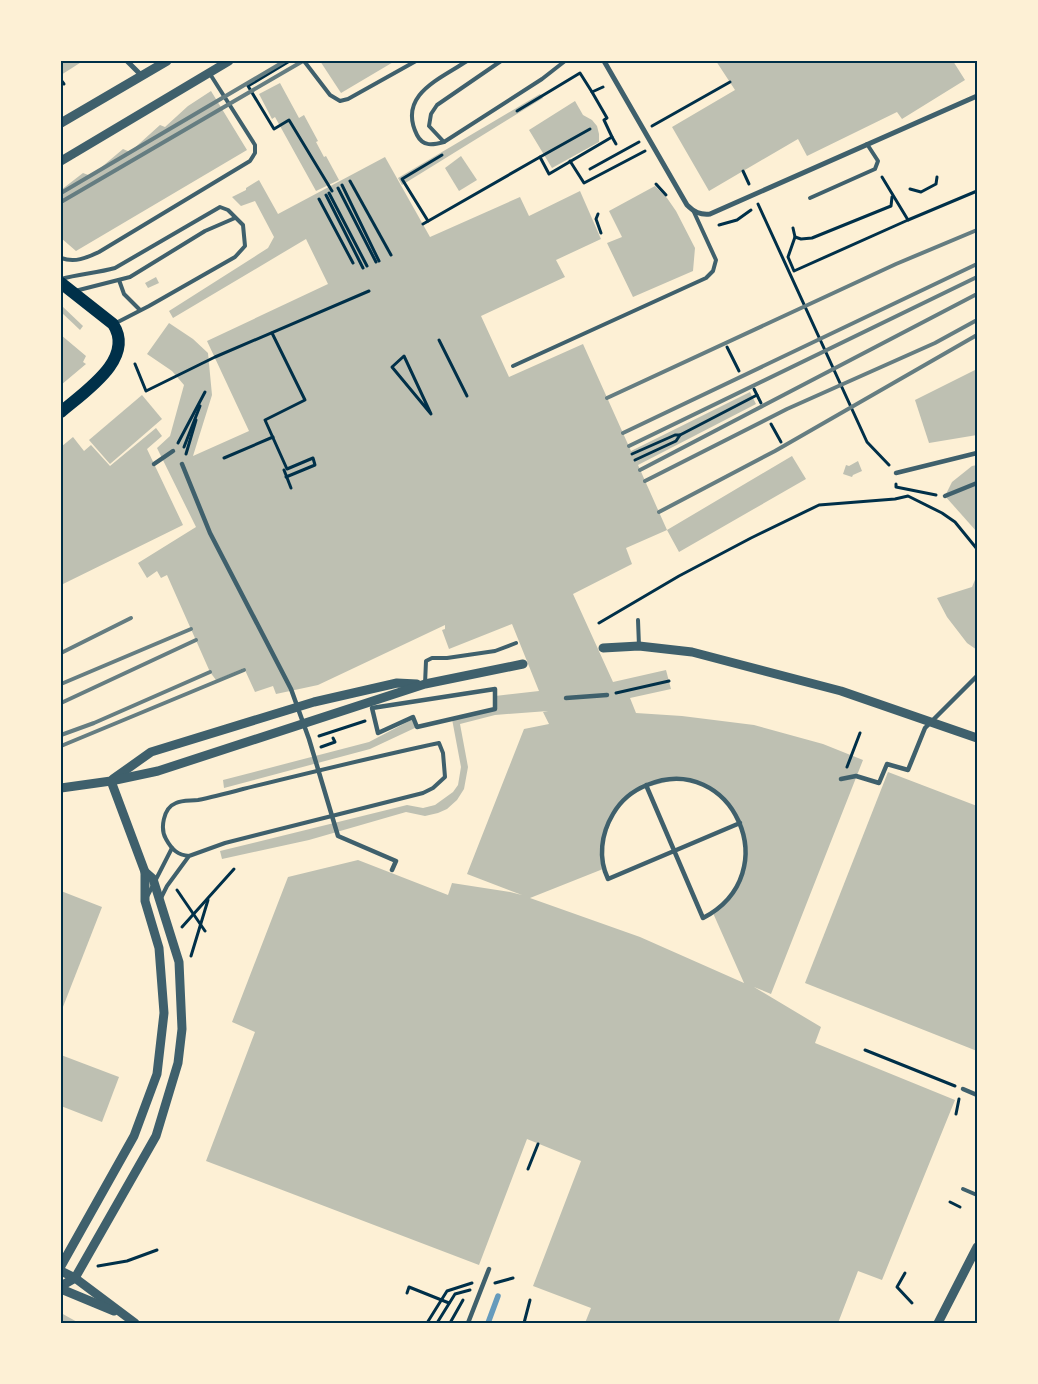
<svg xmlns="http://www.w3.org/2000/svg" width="1038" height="1384" viewBox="0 0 1038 1384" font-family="Ubuntu,sans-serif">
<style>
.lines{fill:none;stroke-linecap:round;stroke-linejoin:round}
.stream{stroke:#669bbc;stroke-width:5.5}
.building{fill:#bec0b2;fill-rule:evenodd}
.path{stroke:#003049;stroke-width:3}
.service{stroke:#3f606c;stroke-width:4}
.pedestrian{stroke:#3f606c;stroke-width:4.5}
.minor{stroke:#3f606c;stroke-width:5}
.tertiary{stroke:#3f606c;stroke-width:9}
.primary{stroke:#003049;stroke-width:12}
.rail{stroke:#657d81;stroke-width:4}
.neatline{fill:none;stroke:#003049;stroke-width:2}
</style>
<rect width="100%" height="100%" fill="#fdf0d5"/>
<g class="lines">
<polyline class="stream" points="488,1323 498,1296"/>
</g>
<g class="building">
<polygon points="61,61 83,61 61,75"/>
<polygon points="320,61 395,61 341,93"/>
<polygon points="716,61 953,61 965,80 902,119 897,112 807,156 798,139 709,191 672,127 735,90"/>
<polygon points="280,83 299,118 304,115 318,141 316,142 324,157 326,156 339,180 316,191 275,117 272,119 259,94"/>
<polygon points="211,91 247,150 76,251 61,238 61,190 83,173 91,176 123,149 130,152 160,125 165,127 188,106"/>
<polygon points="540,94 543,98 402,185 398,178"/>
<polygon points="575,101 583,115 592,120 597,126 599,134 599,142 552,168 529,130"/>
<polygon points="461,156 477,180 459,191 445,168"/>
<path d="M385 157 430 237 520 197 529 216 580 191 601 239 556 260 565 277 481 316 509 377 583 344 631 451 750 392 756 404 638 465 667 530 792 456 806 479 679 552 667 530 626 548 632 564 573 594 613 682 666 670 671 689 630 698 636 713 682 716 754 725 823 744 863 760 771 994 754 987 821 1027 815 1043 955 1100 882 1280 858 1271 838 1323H585L591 1308 533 1286 581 1161 527 1139 479 1265 206 1161 255 1032 232 1022 288 877 358 860 448 895 452 883 510 892 522 895 467 874 524 729 549 724 543 712 548 711 495 715 460 724 468 767 464 789 457 800 447 809 438 813 425 816 406 812 309 840 222 859 220 851 407 805 423 808 435 805 453 792 458 785 461 767 452 719 495 710V696L539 691 512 624 449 649 442 630 445 629V625L318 685 276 694 273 686 255 692 244 668 216 680 210 672 167 575 161 578 157 571 147 578 138 563 196 527 157 448 170 436 184 385 172 371 147 354 169 323 193 339 208 353 212 395 193 456 249 431 207 341 328 284 306 239 173 318 169 311 268 248 274 237 255 201 241 206 232 197 246 190V188L259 180 278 214ZM678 779 701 784 720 795 740 823 744 833 746 856 741 878 730 898 713 913 744 983 640 937 530 898 603 869 601 846 618 805 635 790Z"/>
<polygon points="655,186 667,198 676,211 695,248 693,271 633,297 607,243 622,237 609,211"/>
<polygon points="156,277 159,283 148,288 145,283"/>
<polygon points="62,306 83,326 80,330 61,312"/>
<polygon points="61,335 86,356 83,362 86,364 61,385"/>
<polygon points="977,369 977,435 929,443 915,400"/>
<polygon points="142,395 162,419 110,464 89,440"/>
<polygon points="156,428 162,436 147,449 183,525 61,585 61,447 73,437 84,451 91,445 110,466"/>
<polygon points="858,461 862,471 853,475 852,477 843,474 846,465 849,466"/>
<polygon points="977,465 977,532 945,496 952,482 972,466"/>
<polygon points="977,575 977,650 967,643 947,617 937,598 972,587"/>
<polygon points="413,719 417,727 370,749 224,788 223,780 369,742"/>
<polygon points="888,772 977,806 977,1051 805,983"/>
<polygon points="61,891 102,907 61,1012"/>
<polygon points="61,1055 119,1077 102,1122 61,1106"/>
<polygon points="61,1313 79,1323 61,1323"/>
</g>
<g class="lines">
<g class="path">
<polyline points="288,62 248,86 274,129 289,120 332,191"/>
<polyline points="61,80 64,84"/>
<polyline points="517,111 580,73 592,92"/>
<polyline points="652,126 730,82"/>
<polyline points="612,137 616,144"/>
<polyline points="540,157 590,129"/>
<polyline points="570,161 584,183 645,151"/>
<polyline points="590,169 639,142"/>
<polyline points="743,171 749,184"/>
<polyline points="882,177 908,220 977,191"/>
<polyline points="350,181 391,255"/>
<polyline points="656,184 666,195"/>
<polyline points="342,185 379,261"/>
<polyline points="338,188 376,262"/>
<polyline points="910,189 921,192 936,184 937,177"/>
<polyline points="329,193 367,266"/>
<polyline points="326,195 363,268"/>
<polyline points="319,199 353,263"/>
<polyline points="758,204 867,442 889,465"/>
<polyline points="598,214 596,219 601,233"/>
<polyline points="428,221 402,179 442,155"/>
<polyline points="423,224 540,157 549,174 612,137 604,120 607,118 592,92 603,87"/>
<polyline points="719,225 737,220 751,210"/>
<polyline points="793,228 795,237 788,257 794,271 908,220"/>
<polyline points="795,237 801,239 812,238 891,206 892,197"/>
<polyline points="272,333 305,400 265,420 287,469 313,458 315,465 286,477"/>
<polyline points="439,340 467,396"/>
<polyline points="727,347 739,371"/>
<polygon points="404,356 431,414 392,367"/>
<polyline points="135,364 146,391 215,357 369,291"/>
<polyline points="754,389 761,403"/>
<polyline points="771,424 781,442"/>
<polyline points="178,443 205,392"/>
<polyline points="184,447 200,406"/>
<polyline points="186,454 196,420"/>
<polyline points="632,454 675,435 680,435 757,395"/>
<polyline points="224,458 273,437"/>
<polyline points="635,460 676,441 680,435"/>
<polyline points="284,470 291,488"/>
<polyline points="896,484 896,487 936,495"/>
<polyline points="599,623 679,576 751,538 819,505 895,499 908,496 942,513 955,522 977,549"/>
<polyline points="616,693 669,681"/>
<polyline points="319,736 365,721"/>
<polyline points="321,747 335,742 333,738"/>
<polyline points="847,767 860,733"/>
<polyline points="177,890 205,931"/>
<polyline points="182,927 234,869"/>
<polyline points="191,956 208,900"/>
<polyline points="865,1050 955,1086"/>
<polyline points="956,1114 959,1099"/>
<polyline points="528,1169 538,1144"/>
<polyline points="950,1202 960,1207"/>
<polyline points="98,1266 127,1261 157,1250"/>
<polyline points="905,1273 897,1287 912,1303"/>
<polyline points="495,1283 513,1278"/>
<polyline points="407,1293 409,1287 449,1303"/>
<polyline points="427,1323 447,1291 472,1283"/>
<polyline points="437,1323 455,1294 470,1290"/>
<polyline points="450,1323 463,1300"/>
<polyline points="524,1323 530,1300"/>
</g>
<g class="service">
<polyline points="304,61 330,95 340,101 348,99 416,61"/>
<path d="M467 61C440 79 397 95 417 135 423 147 433 145 444 142L542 79 565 61"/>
<polyline points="444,142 429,126 431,114 437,105 501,61"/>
<polyline points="810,198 875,169 878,161 867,144"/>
<path d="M61 258C75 263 86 258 99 252L250 161 255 153V145L210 74"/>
<path d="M61 279C79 274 97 273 115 268L220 207 228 210 243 225 245 246 235 257 149 306 114 324"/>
<polyline points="119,280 124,294 140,310"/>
<polyline points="75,291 130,277 205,231 235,218"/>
<polyline points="513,366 706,278 713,271 716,260 693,210"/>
<polyline points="638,620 639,646"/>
<polyline points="425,684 426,661 432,658 447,658 495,651 516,643"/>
<polyline points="148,895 172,848"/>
<path d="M161 898 167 886 189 856 225 843 423 793 433 788 445 777 443 753 439 743C373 757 308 773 243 789 228 793 213 797 198 800 191 801 182 800 176 803 163 808 160 829 166 839 172 850 178 855 189 856"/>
<polyline points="963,1189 977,1195"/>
</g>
<g class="pedestrian">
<polyline points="154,464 173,451"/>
<polyline points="182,464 210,533 291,689 309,739 338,836 396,861 392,870"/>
<polyline points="896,473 977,453"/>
<polyline points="945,496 977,483"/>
<polygon points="495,689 495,709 417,727 413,717 378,733 372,708"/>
<polyline points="566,698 607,695"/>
<polyline points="841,779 856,776 879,783 887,764 908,770 925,728 977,676"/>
<path d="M646 785 703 918C789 873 731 750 647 785 632 791 621 800 613 814 601 834 598 858 608 879L740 823"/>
<polyline points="963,1089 977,1095"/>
<polyline points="468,1323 489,1269"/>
</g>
<g class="minor">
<polyline points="127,61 142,76"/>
<path d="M604 61 687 205C694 212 700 215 710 214L977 96"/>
</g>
<g class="tertiary">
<polyline points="61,123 167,61"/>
<polyline points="61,161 229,61"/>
<polyline points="603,648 639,646 692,652 841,691 977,738"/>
<polyline points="113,779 151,752 314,702 397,683 417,684"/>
<polyline points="61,788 111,781 158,771 425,684 523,664"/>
<polyline points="61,1266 134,1136 157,1074 164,1013 159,948 145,901 145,872 111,781"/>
<polyline points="61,1271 75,1278 135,1323"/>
<polyline points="61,1286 75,1278 156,1136 178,1063 182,1029 179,962 153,879 145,872"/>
<polyline points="61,1289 114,1311"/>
<polyline points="938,1323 977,1247"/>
</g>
<path class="primary" d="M61 283 113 324C136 359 84 392 61 412"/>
<g class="rail">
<polyline points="61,193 285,61"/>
<polyline points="61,202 303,61"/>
<polyline points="607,398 896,264 977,230"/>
<polyline points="623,433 977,264"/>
<polyline points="629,446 977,277"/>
<polyline points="640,470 977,294"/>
<polyline points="645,481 787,409 935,343 977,320"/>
<polyline points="659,512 775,451 977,335"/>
<polyline points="61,653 131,618"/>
<polyline points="61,684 191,629"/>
<polyline points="61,703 196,640"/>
<polyline points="61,735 94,723 210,672"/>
<polyline points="61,746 244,670"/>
</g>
</g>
<rect width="1038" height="1384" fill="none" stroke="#fdf0d5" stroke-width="125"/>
<rect x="62" y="62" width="914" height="1260" class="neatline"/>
</svg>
